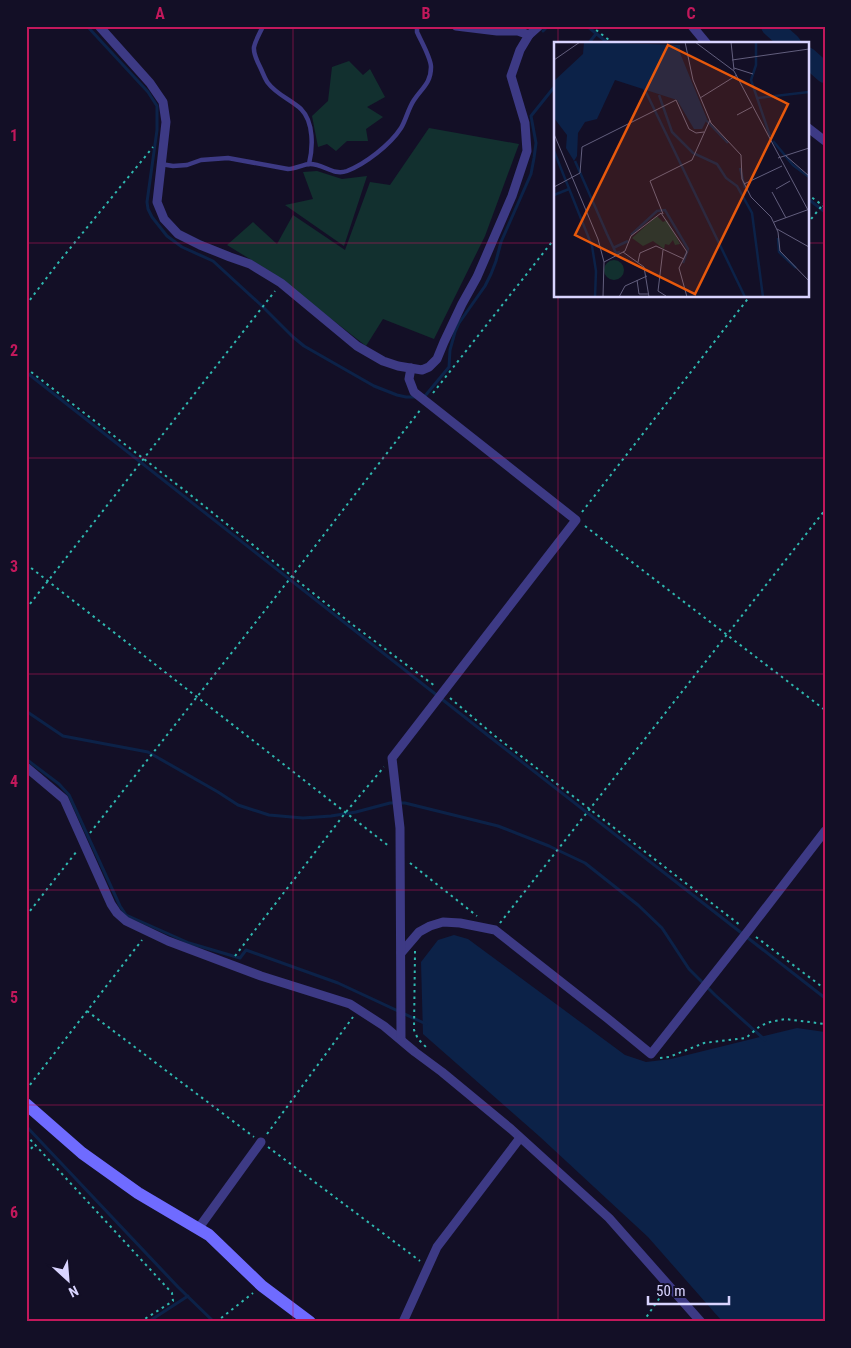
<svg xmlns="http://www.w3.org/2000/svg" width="851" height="1348" viewBox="0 0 851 1348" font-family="'Roboto Condensed',sans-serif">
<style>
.green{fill:#12302f}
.water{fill:#0c2248}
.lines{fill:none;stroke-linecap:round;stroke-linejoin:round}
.stream{stroke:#0c2248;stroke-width:3}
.river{stroke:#0c2248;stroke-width:20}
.path{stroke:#2fb8b0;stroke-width:2;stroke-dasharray:2.5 4;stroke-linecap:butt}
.lane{stroke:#3d3a85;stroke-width:4.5}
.street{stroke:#3d3a85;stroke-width:9}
.secondary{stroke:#6f6bff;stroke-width:12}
.grid{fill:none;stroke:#c2185b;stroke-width:1;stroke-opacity:0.55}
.inset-river{fill:none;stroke:#0c2248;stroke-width:2.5}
.inset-road{fill:none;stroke:#625e7d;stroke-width:1}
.view{fill:#e8590c;fill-opacity:0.15;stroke:#e8590c;stroke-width:2.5}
.inset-edge{fill:none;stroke:#d9d4ff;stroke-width:2.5}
.neatline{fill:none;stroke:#c2185b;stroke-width:2}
.grid-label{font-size:16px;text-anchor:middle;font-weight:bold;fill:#c2185b}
</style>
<rect width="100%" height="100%" fill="#130f26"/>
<g class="green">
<polygon points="349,61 363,75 370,69 385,97 367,107 383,117 366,129 368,141 347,141 336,151 327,144 318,147 312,116 328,101 332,67"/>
<polygon points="429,128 519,144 485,236 434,339 383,319 366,346 271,272 227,245 253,222 277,244 293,215 345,250 370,182 390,185"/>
<polygon points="317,171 342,179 367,176 344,246 285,205 313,199 303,172"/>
</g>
<polygon class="water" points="454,935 468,939 625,1055 646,1062 671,1059 797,1028 825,1032 825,1322 725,1322 721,1320 648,1237 539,1136 423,1034 421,962 438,940"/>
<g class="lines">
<g class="stream">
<polyline points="87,26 148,92 157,106 157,130 147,202 148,209 152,217 167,236 182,247 213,261 261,305 293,337 304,346 374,386 397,395 406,397 415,397"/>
<polyline points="587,26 609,44"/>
<polyline points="543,31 548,26"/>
<polyline points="588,44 596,34"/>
<polyline points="807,198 825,212"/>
<polyline points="26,372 490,737 825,998"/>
<polyline points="424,396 425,396 449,367 450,350 455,332 459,323 485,286 491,274 496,261 501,242 531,174 534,158 536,143 531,116 555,86"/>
<polyline points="26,711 63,736 148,752 218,792 238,805 269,815 303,818 331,816 356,812 390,803 405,803 498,826 549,846 585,863 638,905 662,928 689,969 715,995 765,1040"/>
<polyline points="26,759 59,784 69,795 120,906 126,915 189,943 240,958 246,950 338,983 426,1024"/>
<polyline points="26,1126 178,1287 214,1322"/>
<polyline points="148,1322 188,1296"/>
</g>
<g class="river">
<polyline points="771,26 791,44"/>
<polyline points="807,57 825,73"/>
</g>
<g class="path">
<polyline points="591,26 614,44"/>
<polyline points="823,26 825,27"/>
<polyline points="807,194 825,207"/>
<polyline points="807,224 825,202"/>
<polyline points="26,305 58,263 153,147"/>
<polyline points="26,368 188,493 353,625 435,686"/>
<polyline points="433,393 555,238"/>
<polyline points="582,512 750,296"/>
<polyline points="585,526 825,710"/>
<polyline points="26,564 390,847"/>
<polyline points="26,609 275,291"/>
<polyline points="450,698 495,736 740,925"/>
<polyline points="90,833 292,576 421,409"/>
<polyline points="410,863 477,916"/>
<polyline points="26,916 77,851"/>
<polyline points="500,923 825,510"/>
<polyline points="756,937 825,989"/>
<polyline points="415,951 414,1030 418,1039 426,1047"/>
<polyline points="235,956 346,812 384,767"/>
<polyline points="87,1011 254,1137"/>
<polyline points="660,1058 669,1057 704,1043 746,1038 760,1026 770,1022 785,1019 825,1024"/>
<polyline points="26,1090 142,940"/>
<polyline points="267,1134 353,1017"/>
<polyline points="26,1135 172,1293 173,1301 140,1322"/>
<polyline points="268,1147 420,1261"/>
<polyline points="26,1153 35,1145"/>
<polyline points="216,1322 253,1293"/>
<polyline points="643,1322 663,1293"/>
</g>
<g class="lane">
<path d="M263 26C260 33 256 39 254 47 253 54 258 63 261 69 263 73 265 79 268 83 276 94 291 100 301 109 314 122 313 148 309 164"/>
<path d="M161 164 173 166 187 165 201 160 228 158 288 169C295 169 304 164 310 164 324 164 333 176 347 171 365 164 390 145 401 128 406 120 408 109 414 100 422 88 431 83 431 67 431 58 421 41 417 32V26"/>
</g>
<g class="street">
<polyline points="99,26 150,83 163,102 166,122 157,202 164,219 178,234 200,245 230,257 250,264 281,283 357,346 383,361 398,366 422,370 429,367 437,359 444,342 462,304 477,277 512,196 527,151 525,123 511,76 520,50 529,35 539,26"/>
<polyline points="456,26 497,31 518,31 529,35"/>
<polyline points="692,26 707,44"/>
<polyline points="807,127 825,141"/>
<polyline points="26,767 64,799 111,904 117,913 126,921 168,941 261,976 350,1004 384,1026 415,1052 442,1072 511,1129 609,1218 701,1322"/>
<polyline points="401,953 419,932 430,926 443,922 460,923 495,930 607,1018 651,1054 748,931 825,831"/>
<polyline points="401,1039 400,828 392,758 576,520 414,392 409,379 411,368"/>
<polyline points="198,1229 261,1142"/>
<polyline points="403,1322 437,1247 520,1138"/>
</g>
<polyline class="secondary" points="26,1104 82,1153 138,1193 209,1235 262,1286 310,1322"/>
</g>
<path class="grid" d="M293 26V1322M558 26V44M26 243H555M807 243H825M558 296V1322M26 458H825M26 674H825M26 890H825M26 1105H825"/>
<g transform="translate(554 42)">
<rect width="255" height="255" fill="#130f26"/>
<path d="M103 174 109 180 113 178 126 202 121 203 119 198 115 203 111 202 110 207 99 199 89 204 78 196ZM50 228a10 10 0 1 1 20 0a10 10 0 1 1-20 0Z" fill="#12302f"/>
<path d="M30 0 126 3V11L153 77 148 87H140L123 58 61 38 43 77 31 80 24 91 23 114 20 119 12 106 13 93 0 76V39L29 12Z" fill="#0c2248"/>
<path class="inset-river" d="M202 0V23L197 38 216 94M90 46 191 255M105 53 118 90 139 111 163 122 172 136 183 144 198 171 209 255M204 56 255 50M152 78 174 101M219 99 239 123 255 135M0 109 38 204 42 229 41 255M21 119 53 192 62 211 66 210M186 126 191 146M0 153 15 147M77 193 103 169 111 168 134 207 129 221M224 196 225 210 242 226M59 206 74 199"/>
<path class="inset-road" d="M131 0 139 38 157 81 187 113 188 137 197 155 217 175 224 190 226 209 255 239M141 0 180 29 255 170M177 0 180 28M0 18 26 0M178 18 255 7M180 26 199 32M146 56 183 33M183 73 198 65M0 92 44 197 50 220 71 209 77 194 107 171 133 210 125 226 133 255M232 114 255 134M224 116 255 106M190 142 228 124M0 145 26 131 28 105 122 58 135 87 142 91 150 90M222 147 236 139M218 150 232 176M109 172 96 139 138 118 156 78M220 180 253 168M223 187 255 205M109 208 104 249 112 254M69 210 90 225 95 255M84 220 86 211 102 204 130 217M83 238 85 252H94M49 255 50 220M65 255 71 244 93 234"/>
<path class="view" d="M114 3 234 62 141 252 21 193Z"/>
<rect width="255" height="255" class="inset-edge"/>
</g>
<rect width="851" height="1348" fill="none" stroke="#130f26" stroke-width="55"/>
<g transform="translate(68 1280) rotate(154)" stroke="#130f26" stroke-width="4" paint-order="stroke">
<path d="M0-4L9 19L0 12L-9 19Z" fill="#d9d4ff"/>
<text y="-8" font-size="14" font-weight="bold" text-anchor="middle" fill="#d9d4ff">N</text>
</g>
<path d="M648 1296v8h81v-8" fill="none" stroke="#d9d4ff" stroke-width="2.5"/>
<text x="656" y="1296" font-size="15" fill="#d9d4ff" stroke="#130f26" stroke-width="4" paint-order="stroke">50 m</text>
<rect x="28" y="28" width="796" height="1292" class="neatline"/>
<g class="grid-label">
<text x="160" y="19">A</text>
<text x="426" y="19">B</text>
<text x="691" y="19">C</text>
<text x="14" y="141">1</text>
<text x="14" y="356">2</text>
<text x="14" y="572">3</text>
<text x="14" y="787">4</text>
<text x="14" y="1003">5</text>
<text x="14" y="1218">6</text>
</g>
</svg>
